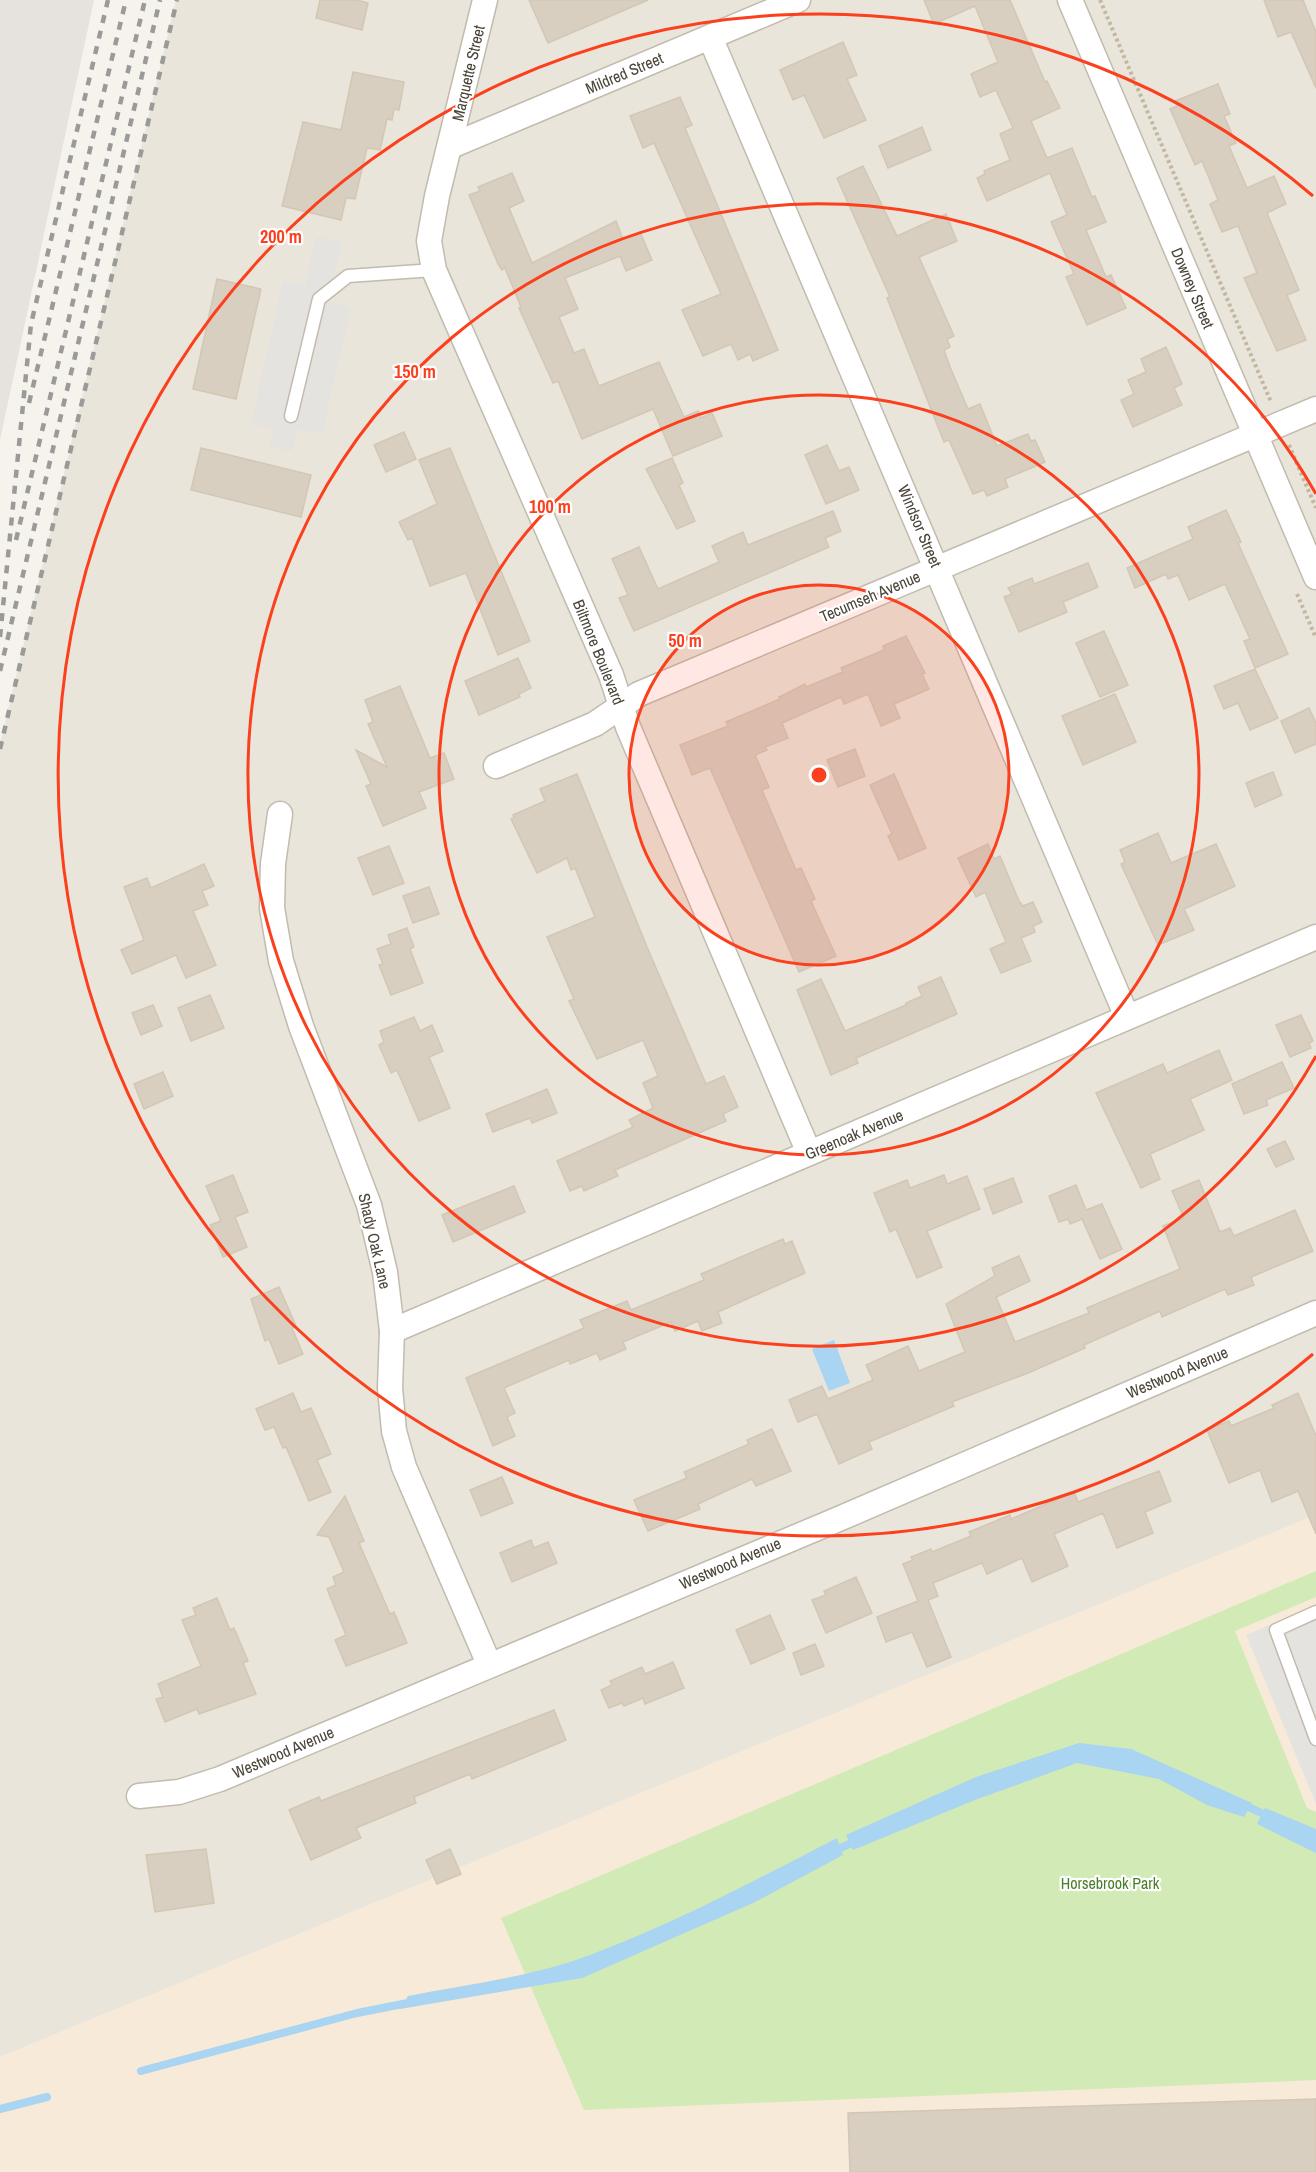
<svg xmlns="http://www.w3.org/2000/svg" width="1316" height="2172" viewBox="0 0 1316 2172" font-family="'Archivo Narrow',sans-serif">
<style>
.residential{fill:#eae5da}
.commercial{fill:#f7ead8}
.industrial{fill:#e6e2dd}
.green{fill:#d2eab5}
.parking{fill:#e5e3e0}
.water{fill:#a9d4f2}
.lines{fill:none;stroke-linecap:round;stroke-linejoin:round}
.stream{stroke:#a9d4f2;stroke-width:8}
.building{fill:#d8cfc1;stroke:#d3c7b4;stroke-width:1.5}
.service-casing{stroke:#c2bbae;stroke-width:15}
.minor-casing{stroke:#c2bbae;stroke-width:27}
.path{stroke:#c4b79f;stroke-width:4;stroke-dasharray:3 3;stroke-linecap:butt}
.service{stroke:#fff;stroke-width:12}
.minor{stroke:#fff;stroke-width:24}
.rail{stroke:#9a9a9a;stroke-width:4.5;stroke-dasharray:8 8;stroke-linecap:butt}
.ring{fill:none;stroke:#fc3f1d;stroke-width:3}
.labels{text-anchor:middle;stroke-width:4.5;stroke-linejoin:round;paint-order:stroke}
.street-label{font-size:16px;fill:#4b4439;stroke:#fff}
.park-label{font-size:16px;fill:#4a7f2a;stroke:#fff}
.centre{fill:#fc3f1d;stroke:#fff;stroke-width:3}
.ring-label{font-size:18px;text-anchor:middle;font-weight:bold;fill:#fc3f1d;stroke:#fff;stroke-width:4.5;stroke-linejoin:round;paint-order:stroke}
</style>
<rect width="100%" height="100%" fill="#f6f3ec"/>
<polygon class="residential" points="176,0 1316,0 1316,1515 0,2057 0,744"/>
<polygon class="commercial" points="1316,1515 1316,2172 0,2172 0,2057"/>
<polygon class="industrial" points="0,0 94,0 0,440"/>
<polygon class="green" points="1316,1571 1316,1597 1235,1631 1307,1808 1316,1812 1316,2080 584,2110 501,1918"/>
<g class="parking">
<polygon points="316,236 342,242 328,301 351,307 322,434 298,429 292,452 269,447 273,428 251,423 283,281 305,286"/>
<polygon points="1316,1605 1316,1804 1246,1635"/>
</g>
<g class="water">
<polygon points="834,1340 850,1383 829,1391 812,1349"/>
<polygon points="1079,1743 1131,1749 1252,1803 1244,1817 1207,1805 1159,1779 1077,1763 975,1800 853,1850 846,1835 976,1777"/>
<polygon points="1265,1808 1316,1829 1316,1853 1257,1824"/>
<path d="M837 1838 843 1855 753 1903 582 1978 400 2009 408 1996C468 1984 532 1977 590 1955 675 1923 756 1880 837 1838Z"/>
</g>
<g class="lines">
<g class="stream">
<polyline points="1240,1803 1270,1817"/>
<polyline points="833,1852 857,1840"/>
<polyline points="141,2071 357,2013 413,2002"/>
<polyline points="0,2109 47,2097"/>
</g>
</g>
<g class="building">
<polygon points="320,0 357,0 368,3 362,30 316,18"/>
<polygon points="529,0 648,0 548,43"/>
<polygon points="924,0 1010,0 1045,82 1047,81 1060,108 1031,121 1047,158 1072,148 1092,197 1095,196 1106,222 1086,230 1106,277 1111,275 1126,308 1087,325 1066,277 1074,274 1051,222 1067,215 1050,173 987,201 977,178 985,174 984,171 1010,160 1000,134 1013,128 996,90 980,97 971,74 998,62 975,6 934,24"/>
<polygon points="1264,0 1303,0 1316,32 1316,88 1291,32 1278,37"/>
<polygon points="843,42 857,75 847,79 866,120 824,138 804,95 793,100 780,70"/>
<polygon points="353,72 404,82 399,110 394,109 392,120 387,119 380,150 367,148 355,199 346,198 341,220 282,206 303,122 341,130"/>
<polygon points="1218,84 1230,114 1224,116 1236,143 1229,146 1247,188 1274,176 1286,204 1267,213 1299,290 1287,295 1306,340 1277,351 1244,278 1257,273 1238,226 1222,232 1210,204 1218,200 1202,161 1195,165 1170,109 1177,106 1175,101"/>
<polygon points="680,97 692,125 685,128 778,350 753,361 750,354 738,360 731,344 703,356 682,310 721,294 654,143 643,148 630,116"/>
<polygon points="922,127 931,150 888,168 879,146"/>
<polygon points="863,166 897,236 946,214 957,241 919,257 954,336 947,339 950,347 944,350 950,367 968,409 980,404 997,446 1028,434 1031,441 1035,440 1045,462 1005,479 1008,487 987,496 984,490 973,494 949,440 944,442 887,298 890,297 837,178"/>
<polygon points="512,173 524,201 509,208 532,263 616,221 623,239 640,232 652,260 626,271 620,256 565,278 578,309 559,317 574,353 584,349 599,386 659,362 684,417 698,411 701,418 712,413 722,436 673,456 653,409 582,439 558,381 553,383 519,308 521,307 505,268 502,270 498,264 469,195 480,191 478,187"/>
<polygon points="217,279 261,289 236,399 193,389"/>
<polygon points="1166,347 1182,384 1174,388 1182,405 1133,427 1121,400 1134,394 1128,380 1146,372 1141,359"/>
<polygon points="404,432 416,459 386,472 374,445"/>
<polygon points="827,445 839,471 849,467 859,490 826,504 805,455"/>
<polygon points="201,448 311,475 301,517 191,490"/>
<polygon points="450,448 530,641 498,655 466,573 430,586 412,538 408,540 399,522 437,504 419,460"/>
<polygon points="672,458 683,483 679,485 695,521 677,529 646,469"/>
<polygon points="1226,510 1241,542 1238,543 1288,654 1255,668 1244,641 1250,639 1225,584 1189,600 1178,575 1168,579 1166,574 1135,588 1127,568 1193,539 1188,527"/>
<polygon points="833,511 841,531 825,538 829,547 634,631 619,598 628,595 612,559 639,547 658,589 719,562 712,546 743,532 748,545"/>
<polygon points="1088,563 1098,587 1063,602 1067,612 1019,632 1004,597 1012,594 1008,588 1032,578 1034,584"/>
<polygon points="1104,631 1128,685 1100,697 1076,643"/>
<polygon points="906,636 925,673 922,674 929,689 894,704 900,718 881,726 868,694 844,704 841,697 782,723 788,738 765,747 767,750 755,755 769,787 762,790 796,870 801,868 815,899 811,901 836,956 799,972 710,768 692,775 680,745 728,726 726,722 780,699 779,697 805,684 806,687 843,672 841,668 884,650 883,646"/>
<polygon points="518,658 531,688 519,694 520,697 479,715 465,681"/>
<polygon points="1255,669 1278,718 1250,730 1238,703 1224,709 1214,686"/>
<polygon points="400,686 430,758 444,753 454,779 419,792 426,808 383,826 366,786 371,784 356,750 387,767 368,724 373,722 365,700"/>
<polygon points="1115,694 1136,742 1083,765 1062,716"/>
<polygon points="1309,708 1316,723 1316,744 1295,753 1281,721"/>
<polygon points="855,749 865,776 838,787 827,760"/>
<polygon points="1273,772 1282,795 1255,807 1246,783"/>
<polygon points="577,774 647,947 706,1084 724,1076 738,1107 723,1114 726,1121 615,1170 618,1176 584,1191 582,1186 570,1191 557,1161 633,1127 629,1120 653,1108 643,1083 658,1076 643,1040 597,1059 569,1001 574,999 547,937 595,917 575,868 571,870 567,858 537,873 511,819 514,818 513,815 545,801 540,789"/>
<polygon points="894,774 926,848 899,860 888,836 892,834 870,785"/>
<polygon points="1158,833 1171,863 1216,844 1235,886 1184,909 1194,930 1158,945 1121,864 1125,862 1120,850"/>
<polygon points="988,844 994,859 1000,856 1019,901 1023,906 1033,902 1042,922 1033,926 1035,932 1021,938 1031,961 1001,973 990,949 1006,942 985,892 976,897 958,858"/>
<polygon points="389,846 404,883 373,895 358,858"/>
<polygon points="204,864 214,886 202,891 208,905 193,911 216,965 186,978 176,955 132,974 121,950 144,940 124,887 147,878 151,888"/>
<polygon points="429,887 439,914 413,923 403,896"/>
<polygon points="407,928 414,947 410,949 423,983 391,995 379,965 383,964 377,949 391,944 388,935"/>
<polygon points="941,977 957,1014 856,1058 858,1063 831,1075 797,990 821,979 845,1031 906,1005 906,1003 922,996 918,987"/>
<polygon points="210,995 224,1028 191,1041 178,1008"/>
<polygon points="153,1005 162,1026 141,1035 132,1013"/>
<polygon points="1301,1015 1313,1041 1309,1043 1311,1048 1290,1057 1276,1025"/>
<polygon points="414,1017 420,1031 432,1025 443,1051 429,1057 450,1108 419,1121 397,1070 391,1073 379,1045 384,1042 380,1031"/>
<polygon points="1219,1050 1232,1080 1190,1099 1204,1130 1150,1154 1160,1179 1141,1188 1096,1093 1163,1064 1167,1073"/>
<polygon points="1282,1062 1294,1088 1266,1100 1268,1105 1244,1114 1232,1084"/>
<polygon points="163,1072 173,1096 144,1109 134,1084"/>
<polygon points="547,1089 557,1113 532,1123 530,1118 493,1132 486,1114"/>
<polygon points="1285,1141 1294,1159 1276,1167 1267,1149"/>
<polygon points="233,1175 248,1212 235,1217 247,1247 223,1257 210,1225 221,1221 206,1186"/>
<polygon points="944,1175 947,1184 967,1176 980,1209 927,1231 942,1267 917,1278 896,1229 890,1232 874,1193 907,1180 910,1188"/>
<polygon points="1013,1178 1022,1202 993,1214 984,1189"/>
<polygon points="1199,1180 1220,1232 1230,1228 1234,1236 1295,1210 1313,1251 1251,1277 1254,1285 1228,1295 1225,1289 1162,1317 1160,1311 1084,1345 1085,1348 1028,1373 952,1402 954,1406 869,1442 872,1449 839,1464 817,1414 798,1422 789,1400 822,1386 828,1399 873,1380 866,1365 908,1346 919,1371 965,1352 946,1304 995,1276 992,1268 1019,1256 1030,1281 996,1297 1015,1342 1089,1313 1087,1308 1180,1269 1163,1226 1184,1218 1172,1191"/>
<polygon points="1076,1185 1086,1210 1102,1204 1122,1249 1100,1259 1082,1219 1070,1224 1068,1219 1059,1222 1049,1196"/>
<polygon points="514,1186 525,1212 453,1242 442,1215"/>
<polygon points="783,1239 785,1244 792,1241 805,1273 718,1312 722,1323 702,1331 698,1321 675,1331 671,1322 623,1342 626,1349 600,1360 597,1353 570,1364 569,1360 504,1388 515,1413 507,1417 515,1436 493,1446 466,1378 584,1328 580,1320 627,1301 631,1310 704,1280 701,1274"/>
<polygon points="279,1287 296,1326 292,1328 303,1354 279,1364 269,1339 265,1341 251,1299"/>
<polygon points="293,1393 301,1412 311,1408 331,1454 317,1460 331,1492 309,1501 286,1447 283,1448 274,1427 265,1430 256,1409"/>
<polygon points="1298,1393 1316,1436 1316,1534 1298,1491 1272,1502 1260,1470 1229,1483 1207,1430 1229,1421 1231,1426 1274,1408 1272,1405"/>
<polygon points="772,1429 791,1471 756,1486 752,1479 698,1504 700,1509 648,1531 634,1500 687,1478 684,1472 749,1444 747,1440"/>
<polygon points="1159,1471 1171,1501 1145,1512 1153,1533 1117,1548 1103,1513 1054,1534 1068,1566 1032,1582 1022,1558 987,1574 982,1563 933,1583 938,1596 928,1600 951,1657 927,1667 912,1632 886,1642 877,1617 918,1601 903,1564 913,1560 911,1557 931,1549 932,1552 971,1536 969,1532 1010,1515 1011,1519 1074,1492 1078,1502"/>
<polygon points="502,1477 513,1503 481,1516 470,1490"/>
<polygon points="345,1496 364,1541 359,1543 390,1614 394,1612 407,1643 346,1666 335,1640 346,1635 327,1589 336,1585 333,1577 344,1572 329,1537 317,1535"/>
<polygon points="531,1540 534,1548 548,1542 557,1563 512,1582 500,1553"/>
<polygon points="856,1577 872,1613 826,1633 812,1600 826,1595 824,1591"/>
<polygon points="217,1598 230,1630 234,1628 248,1661 243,1663 256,1694 199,1714 197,1709 165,1722 156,1699 163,1697 158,1684 201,1666 182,1620 196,1615 193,1608"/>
<polygon points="770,1615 785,1649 751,1664 736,1630"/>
<polygon points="815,1644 824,1666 801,1675 793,1653"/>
<polygon points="673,1662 684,1688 645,1704 643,1698 624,1706 622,1703 609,1708 601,1690 612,1685 610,1681 642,1667 645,1674"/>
<polygon points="554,1710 566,1740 472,1779 470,1774 414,1797 416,1803 356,1828 361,1838 311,1860 289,1810 319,1797 321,1801 341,1793"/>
<polygon points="206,1849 214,1903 155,1912 146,1855"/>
<polygon points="450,1849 461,1874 437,1884 426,1860"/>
<polygon points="1316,2099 1316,2172 850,2172 848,2113"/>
</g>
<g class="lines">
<g class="service-casing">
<g id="service">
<polyline points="291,416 319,299 348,276 434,270"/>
<polyline points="1316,1612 1276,1630 1316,1739"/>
</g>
</g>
<g class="minor-casing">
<g id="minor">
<polyline points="485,0 437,196 429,241 434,270 611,675 628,727 809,1153"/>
<polyline points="1070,0 1316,577"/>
<polyline points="710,37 1127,1017"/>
<polyline points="451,146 798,0"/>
<polyline points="496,766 595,724 639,694 1316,409"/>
<polyline points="280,814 273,864 272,908 281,961 301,1026 369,1205 385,1272 392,1331 390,1388 394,1431 404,1467 489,1664"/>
<polyline points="392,1331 1316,937"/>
<polyline points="139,1796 179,1792 220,1779 834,1521 1316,1313"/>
</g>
</g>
<g class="path">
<polyline points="1100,0 1271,402"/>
<polyline points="1289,445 1316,508"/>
<polyline points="1297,594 1316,638"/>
</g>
<use href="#service" class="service"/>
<use href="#minor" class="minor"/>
<g class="rail">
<polyline points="29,403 126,0"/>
<polyline points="16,540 145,0"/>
<polyline points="0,637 31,324 108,0"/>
<polyline points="0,671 160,0"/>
<polyline points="0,749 177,0"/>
</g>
</g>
<circle cx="819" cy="775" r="190" fill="#fc3f1d" fill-opacity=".12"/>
<g class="ring">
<circle cx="819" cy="775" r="190"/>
<circle cx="819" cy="775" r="380"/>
<path d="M1316 1056A571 571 0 1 1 1316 494"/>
<path d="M1313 1354A761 761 0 1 1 1313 196"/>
</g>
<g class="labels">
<g class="street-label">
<text transform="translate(468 73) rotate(-77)" y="6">Marquette Street</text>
<text transform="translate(624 73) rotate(-23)" y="6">Mildred Street</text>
<text transform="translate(1193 288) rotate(67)" y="6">Downey Street</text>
<text transform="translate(920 526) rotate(67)" y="6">Windsor Street</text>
<text transform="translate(870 596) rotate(-23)" y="6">Tecumseh Avenue</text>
<text transform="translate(599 652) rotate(68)" y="6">Biltmore Boulevard</text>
<text transform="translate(854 1134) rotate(-23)" y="6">Greenoak Avenue</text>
<text transform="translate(375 1241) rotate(77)" y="6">Shady Oak Lane</text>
<text transform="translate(1177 1372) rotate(-23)" y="6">Westwood Avenue</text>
<text transform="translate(730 1563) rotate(-23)" y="6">Westwood Avenue</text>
<text transform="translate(283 1752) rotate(-23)" y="6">Westwood Avenue</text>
</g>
<g class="park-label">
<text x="1110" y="1889">Horsebrook Park</text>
</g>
</g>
<circle cx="819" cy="775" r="9" class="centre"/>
<g class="ring-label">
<text x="281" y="243">200 m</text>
<text x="415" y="378">150 m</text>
<text x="550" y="513">100 m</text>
<text x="685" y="647">50 m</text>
</g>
</svg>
